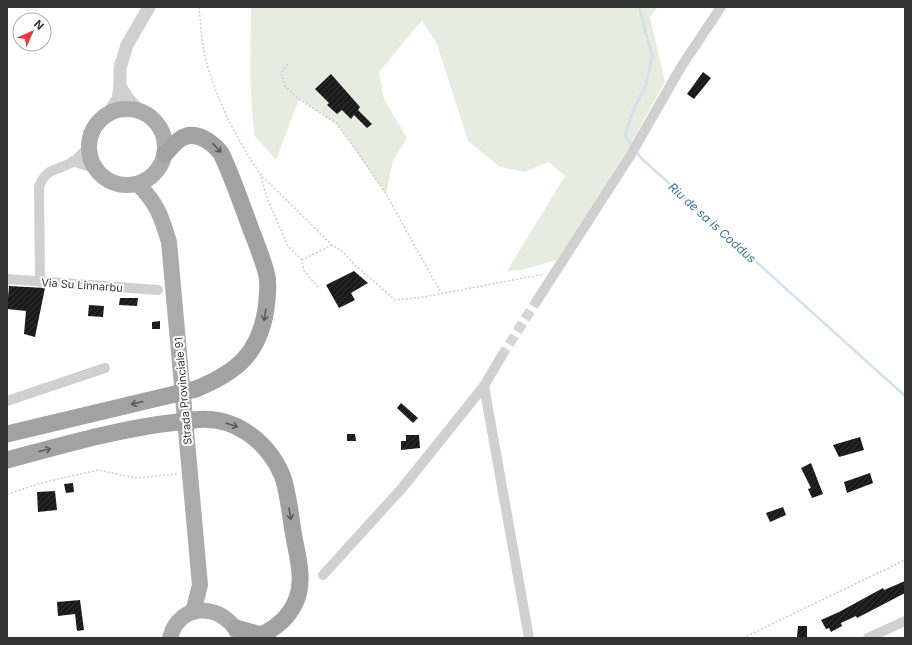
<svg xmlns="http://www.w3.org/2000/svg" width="912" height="645" viewBox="0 0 912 645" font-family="Inter,sans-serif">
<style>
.green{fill:#e6ecdf}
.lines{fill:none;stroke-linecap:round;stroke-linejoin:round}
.stream{stroke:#cfe2ee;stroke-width:2.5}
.building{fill:url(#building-hatch)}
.minor-tunnel{stroke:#d6d6d6;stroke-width:10;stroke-dasharray:10 5;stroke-linecap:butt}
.path{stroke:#cdcdcd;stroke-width:1.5;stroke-dasharray:2 2;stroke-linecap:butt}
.minor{stroke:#d0d0d0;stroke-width:10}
.tertiary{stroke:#d0d0d0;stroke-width:13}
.primary{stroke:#ababab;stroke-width:16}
.trunk{stroke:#a2a2a2;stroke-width:17}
.trunk-bridge{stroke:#a2a2a2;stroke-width:17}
.oneway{stroke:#5a5a5a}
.labels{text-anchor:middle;stroke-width:4;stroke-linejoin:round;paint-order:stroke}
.street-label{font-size:11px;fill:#333;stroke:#fff}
.water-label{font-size:12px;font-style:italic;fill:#3f7597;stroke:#fff}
</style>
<defs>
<pattern id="building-hatch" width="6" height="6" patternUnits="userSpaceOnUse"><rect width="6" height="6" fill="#1a1a1a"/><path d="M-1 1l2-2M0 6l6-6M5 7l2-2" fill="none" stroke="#333"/></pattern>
</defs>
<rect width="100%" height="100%" fill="#fff"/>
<polygon class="green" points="251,7 658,7 650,17 665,82 626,152 557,260 521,270 507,271 565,176 549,162 524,172 500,167 468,141 437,44 422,20 379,72 384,99 407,138 393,161 386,194 337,124 299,99 276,160 254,135 250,77"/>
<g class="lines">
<g class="stream">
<polyline points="632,146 625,135 633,110 646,85 652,56 639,7"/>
<polyline points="636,151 641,158 905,396"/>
</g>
</g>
<g class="building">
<polygon points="703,72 711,78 694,99 687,94"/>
<polygon points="331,74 360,107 358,110 372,124 367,128 354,115 351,119 342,110 337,114 327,105 329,103 315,89"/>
<polygon points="354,271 368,283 351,293 355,300 339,308 326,285"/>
<polygon points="9,286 45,288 35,337 24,334 26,311 7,309"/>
<polygon points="120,298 138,298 137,306 119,305"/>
<polygon points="89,305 104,306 103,317 88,316"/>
<polygon points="160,321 160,329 152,329 152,322"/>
<polygon points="401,403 418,418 413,423 397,408"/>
<polygon points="347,434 355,434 356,441 347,441"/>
<polygon points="406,435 419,435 420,448 401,450 401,441 406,441"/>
<polygon points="860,437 864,450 839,457 833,445"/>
<polygon points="811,463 823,494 812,498 808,489 811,488 801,468"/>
<polygon points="870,473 873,483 847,493 844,482"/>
<polygon points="73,483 74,492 66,493 64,484"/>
<polygon points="55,491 57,510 38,512 37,492"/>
<polygon points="783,507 786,515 770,522 766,513"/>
<polygon points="905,581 905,593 857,618 856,616 841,623 842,626 831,632 829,628 826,629 821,620 839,612 883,588 884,590"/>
<polygon points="80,600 84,630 77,631 75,614 58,616 57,602"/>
<polygon points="798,626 807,626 807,638 797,637"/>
</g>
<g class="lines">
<polyline class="minor-tunnel" points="501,357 536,302"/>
<g class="path">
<path d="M199 7C201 27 202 49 208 68 220 106 238 142 261 175L332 245 342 251 356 266 395 300 424 297 544 274"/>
<polyline points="288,64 281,73 285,86 299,99 337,124 354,147 386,194 441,293"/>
<polyline points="261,177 267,198 288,246 302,260"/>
<polyline points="318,287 304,271 302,260 332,245"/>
<polyline points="7,494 45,482 98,470 136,478 179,474"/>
<polyline points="743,638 905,560"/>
</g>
<g class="minor">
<polyline points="73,161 96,169"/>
<polyline points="7,279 158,290"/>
<path d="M40 282 39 187C46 167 57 171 73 162 79 158 84 151 89 146"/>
<polyline points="536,302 630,156 681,67 721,7"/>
<polyline points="484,386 529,638"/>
<polyline points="7,401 105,368"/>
<polyline points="323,575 403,487 484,386 501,357"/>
<polyline points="868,638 905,621"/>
</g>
<g class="tertiary">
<polyline points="120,86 128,99 139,110"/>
<polyline points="108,114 118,99 120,86 120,68 127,45 149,7"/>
</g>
<g class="primary">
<circle cx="127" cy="147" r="38"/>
<path d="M138 184C157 204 161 215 169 242L200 585 193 612"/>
<path d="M170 638C179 600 227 603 240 638"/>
</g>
<g class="trunk">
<path d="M165 154C170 149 176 141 182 138 196 130 212 142 221 153 232 176 240 200 249 224 255 241 263 258 267 276 269 286 267 299 266 309 259 354 237 372 196 389"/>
<path d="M194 420C233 415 267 440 282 475 288 489 291 521 294 537 298 558 305 583 295 603 288 618 276 628 261 635L236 628"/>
<polyline points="7,434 175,394"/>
<path d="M7 460C63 445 121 428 178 422"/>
</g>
<g class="trunk-bridge">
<polyline points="175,394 196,389"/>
<polyline points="178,422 194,420"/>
</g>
</g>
<defs><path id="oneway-shaft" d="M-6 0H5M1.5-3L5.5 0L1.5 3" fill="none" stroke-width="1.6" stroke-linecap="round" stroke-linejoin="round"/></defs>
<g class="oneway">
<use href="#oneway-shaft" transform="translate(217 148) rotate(47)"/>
<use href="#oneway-shaft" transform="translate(265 315) rotate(99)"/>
<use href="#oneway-shaft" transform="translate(137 403) rotate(166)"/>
<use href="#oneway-shaft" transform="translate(232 425) rotate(18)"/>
<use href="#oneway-shaft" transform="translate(45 450) rotate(-14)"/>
<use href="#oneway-shaft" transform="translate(290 514) rotate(80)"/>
</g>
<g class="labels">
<g class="street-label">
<text transform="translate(82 285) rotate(4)" y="4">Via Su Linnarbu</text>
<text transform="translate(183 391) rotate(-95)" y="4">Strada Provinciale 91</text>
</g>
<g class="water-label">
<text transform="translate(712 223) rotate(42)" y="4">Riu de sa is Coddus</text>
</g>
</g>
<rect width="912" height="645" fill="none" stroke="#333333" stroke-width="16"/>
<g transform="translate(32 32) rotate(45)"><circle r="19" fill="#ffffff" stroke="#adadad"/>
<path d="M0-3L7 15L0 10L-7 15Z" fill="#e63946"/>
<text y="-6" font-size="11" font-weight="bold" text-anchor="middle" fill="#333333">N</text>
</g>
</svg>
